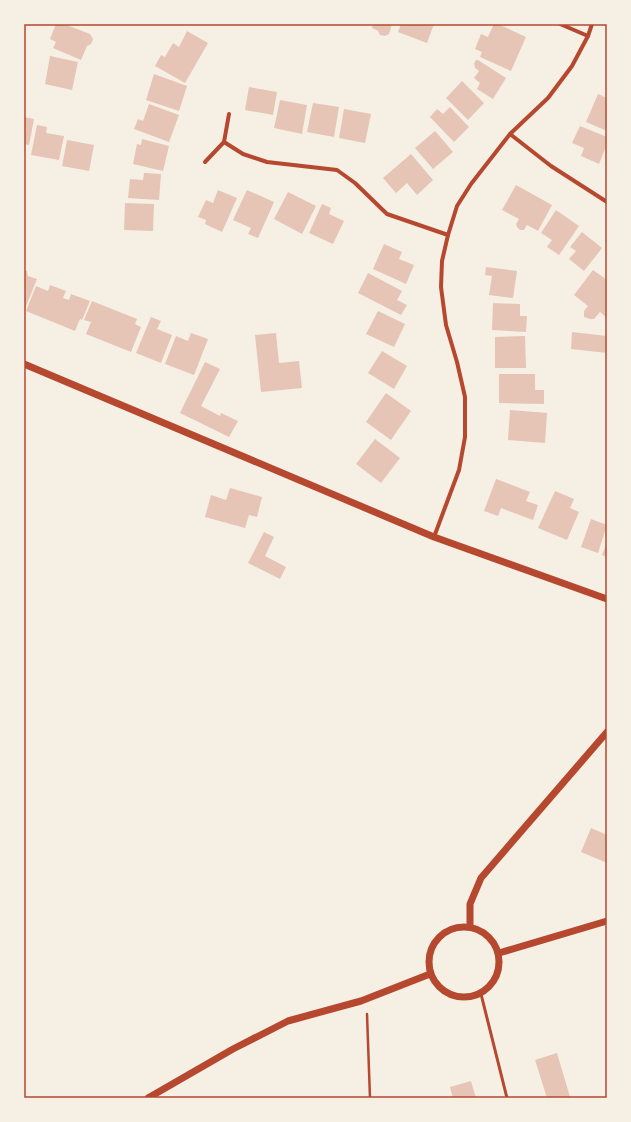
<svg xmlns="http://www.w3.org/2000/svg" width="631" height="1122" viewBox="0 0 631 1122" font-family="Helvetica,sans-serif">
<style>
.building{fill:#e6c5b7}
.lines{fill:none;stroke-linecap:round;stroke-linejoin:round}
.path{stroke:#b5482f;stroke-width:2.5}
.service{stroke:#b5482f;stroke-width:3}
.minor{stroke:#b5482f;stroke-width:4}
.tertiary{stroke:#b5482f;stroke-width:7}
.neatline{fill:none;stroke:#b5482f;stroke-width:1.5}
</style>
<rect width="100%" height="100%" fill="#f6efe4"/>
<g class="building">
<polygon points="56,24 64,24 90,34 93,39 91,44 87,46 81,60 53,48 56,42 50,39"/>
<polygon points="373,24 392,24 389,34 385,36 380,35 378,31 372,28"/>
<polygon points="401,24 434,24 427,43 398,32"/>
<polygon points="494,24 498,24 526,37 511,71 480,57 482,52 475,49 481,34 488,37"/>
<polygon points="187,31 208,43 185,83 155,66 161,55 165,57 173,43 179,47"/>
<polygon points="50,56 78,62 72,90 45,84"/>
<polygon points="476,60 478,60 506,78 493,99 477,89 480,83 474,78 479,71 475,68 474,63"/>
<polygon points="154,74 187,86 179,111 146,100"/>
<polygon points="462,81 484,103 468,120 446,98"/>
<polygon points="249,87 277,92 273,115 245,110"/>
<polygon points="598,94 607,98 607,131 586,122"/>
<polygon points="280,100 307,105 302,134 274,128"/>
<polygon points="313,103 339,107 334,137 307,132"/>
<polygon points="149,104 179,115 169,142 134,129 138,119 143,121"/>
<polygon points="450,107 469,127 454,142 430,117 437,109 443,114"/>
<polygon points="344,109 371,114 365,143 339,138"/>
<polygon points="24,117 34,119 29,145 24,144"/>
<polygon points="37,125 47,127 46,133 64,136 59,160 31,155"/>
<polygon points="580,126 607,137 607,144 599,164 581,156 584,148 572,143"/>
<polygon points="435,131 453,152 433,169 415,148"/>
<polygon points="142,139 169,146 163,171 133,164 137,144 141,145"/>
<polygon points="67,140 94,145 89,171 62,166"/>
<polygon points="411,154 433,180 417,195 407,183 396,193 383,178"/>
<polygon points="144,173 161,174 159,200 128,198 130,179 143,180"/>
<polygon points="516,185 552,205 538,231 527,225 524,230 520,230 517,227 516,224 519,219 502,210"/>
<polygon points="218,190 237,198 222,232 205,224 206,220 198,217 206,200 213,203"/>
<polygon points="247,190 274,202 258,238 248,234 251,228 233,220"/>
<polygon points="288,192 316,206 302,234 274,219"/>
<polygon points="125,203 154,204 153,231 124,230"/>
<polygon points="322,204 331,208 329,214 344,221 333,244 309,233"/>
<polygon points="556,210 579,226 559,255 547,247 552,240 541,233"/>
<polygon points="582,232 602,248 584,271 569,259 576,251 570,247"/>
<polygon points="384,244 402,252 399,259 414,265 406,284 373,269"/>
<polygon points="486,267 517,271 513,298 489,295 492,276 485,275"/>
<polygon points="24,270 27,271 28,276 37,279 24,311"/>
<polygon points="593,270 607,280 607,318 600,312 594,319 590,319 584,317 584,311 588,306 574,295"/>
<polygon points="368,273 402,291 397,300 407,305 401,315 358,293"/>
<polygon points="50,285 66,291 63,298 69,300 71,294 90,301 82,320 80,319 75,331 26,311 36,286 48,291"/>
<polygon points="92,301 137,319 135,324 141,327 131,352 86,334 91,322 84,320"/>
<polygon points="493,303 520,304 520,316 527,316 526,332 492,330"/>
<polygon points="378,311 405,324 394,347 366,334"/>
<polygon points="151,317 161,321 157,329 172,335 161,363 136,353"/>
<polygon points="572,332 607,336 607,353 571,349"/>
<polygon points="191,333 208,339 194,375 165,364 176,336 188,341"/>
<polygon points="276,333 279,363 299,361 302,388 261,392 255,335"/>
<polygon points="525,336 526,368 495,368 495,337"/>
<polygon points="382,351 407,366 394,389 368,373"/>
<polygon points="205,362 220,369 201,406 220,416 221,413 238,421 229,437 180,413"/>
<polygon points="499,374 535,374 535,390 544,390 544,404 499,403"/>
<polygon points="386,393 411,411 391,440 366,422"/>
<polygon points="510,410 547,413 545,443 508,440"/>
<polygon points="375,439 400,458 381,483 356,464"/>
<polygon points="496,479 530,492 526,501 538,505 533,520 501,508 498,516 484,511"/>
<polygon points="230,488 262,497 257,517 249,515 245,528 205,517 211,495 226,500"/>
<polygon points="555,491 574,499 570,508 579,512 567,540 538,528"/>
<polygon points="591,519 607,525 598,553 581,547"/>
<polygon points="264,532 274,537 265,556 286,567 280,579 248,563"/>
<polygon points="607,542 607,557 602,555"/>
<polygon points="591,828 607,835 607,863 581,852"/>
<polygon points="557,1053 570,1097 567,1098 547,1098 535,1060"/>
<polygon points="471,1081 476,1098 453,1098 450,1087"/>
</g>
<g class="lines">
<polyline class="path" points="367,1014 370,1098"/>
<polyline class="service" points="481,994 507,1098"/>
<g class="minor">
<polyline points="560,24 588,36"/>
<polyline points="510,134 551,166 607,202"/>
<polyline points="224,142 243,154 267,162 337,170 355,183 387,214 448,235"/>
<polyline points="205,162 224,142 229,114"/>
<polyline points="434,537 459,470 465,437 465,397 457,362 446,325 441,287 442,261 448,235 457,206 471,184 510,134 548,98 572,66 588,36 592,24"/>
</g>
<g class="tertiary">
<polyline points="24,364 434,537 607,599"/>
<circle cx="464" cy="962" r="35"/>
<polyline points="470,927 470,904 481,878 607,732"/>
<polyline points="499,953 607,921"/>
<polyline points="148,1098 233,1049 288,1021 361,1001 430,974"/>
</g>
</g>
<rect width="631" height="1122" fill="none" stroke="#f6efe4" stroke-width="50"/>
<rect x="25" y="25" width="581" height="1072" class="neatline"/>
</svg>
